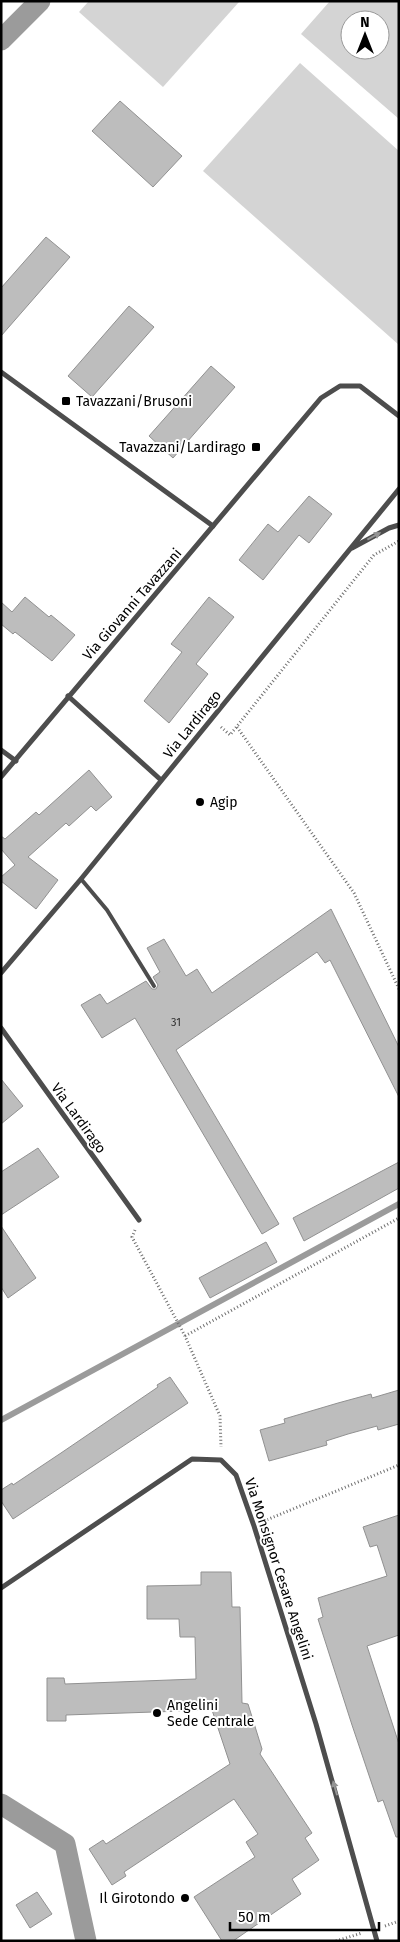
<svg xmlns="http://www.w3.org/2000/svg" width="400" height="1942" viewBox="0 0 400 1942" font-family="'Fira Sans',sans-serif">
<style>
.green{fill:#d4d4d4;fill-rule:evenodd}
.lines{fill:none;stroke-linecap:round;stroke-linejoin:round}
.stream{stroke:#9b9b9b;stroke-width:6}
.canal{stroke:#9b9b9b;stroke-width:21}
.building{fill:#bdbdbd;stroke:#919191}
.path{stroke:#6f6f6f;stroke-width:3;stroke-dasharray:1 2.5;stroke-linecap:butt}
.lane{stroke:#4d4d4d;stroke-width:4}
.street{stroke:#4d4d4d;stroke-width:5}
.oneway{fill:#949494}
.poi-dot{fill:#000;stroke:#fff;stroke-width:2}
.labels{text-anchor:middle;stroke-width:4;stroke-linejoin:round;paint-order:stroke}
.number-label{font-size:11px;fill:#2f2f2f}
.poi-label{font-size:14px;fill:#000;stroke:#fff;text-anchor:start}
.street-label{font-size:14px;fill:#000;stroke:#fff}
</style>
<rect width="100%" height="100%" fill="#fff"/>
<g class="green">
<polygon points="89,1 238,1 239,2 163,87 79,12"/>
<path d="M330 1H399V119L301 34ZM350 20H380V50H350Z"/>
<polygon points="300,63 399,151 399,345 203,171"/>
</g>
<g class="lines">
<polyline class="stream" points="1,1420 399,1204"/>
<g class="canal">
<polyline points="1,40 40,1"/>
<polyline points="1,1804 65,1844 86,1941"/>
</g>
</g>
<g class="building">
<polygon points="120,101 182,156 153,187 92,131"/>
<polygon points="46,237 70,257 1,336 1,288"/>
<polygon points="129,306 154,327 92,397 68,376"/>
<polygon points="211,366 235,387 173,458 149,436"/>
<polygon points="309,496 332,514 309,543 299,535 263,580 239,560 268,524 278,532"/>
<polygon points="25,597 49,617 51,615 75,635 52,661 15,632 13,634 1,624 1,602 12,612"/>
<polygon points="209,597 234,617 196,664 208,674 169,723 144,701 182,652 171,644"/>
<polygon points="89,770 112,797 96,811 91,806 69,826 66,823 28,857 58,880 36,909 1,881 1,877 15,865 1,849 1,836 5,839 36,812 39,815"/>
<polygon points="331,909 399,1047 399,1097 330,960 325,963 317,952 176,1050 279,1224 262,1234 135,1018 102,1038 81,1005 100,994 107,1004 146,981 152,989 156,989 158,985 153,977 160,972 147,948 164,939 186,976 197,969 212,993"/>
<polygon points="1,1079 23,1106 1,1124"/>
<polygon points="38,1148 59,1177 1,1215 1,1172"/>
<polygon points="399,1162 399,1188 304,1241 293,1218"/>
<polygon points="1,1226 36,1278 8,1298 1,1287"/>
<polygon points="266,1242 277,1262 210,1298 199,1278"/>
<polygon points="170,1377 188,1403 13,1519 1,1501 1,1490 12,1483 13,1485 61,1453 158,1387 157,1385"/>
<polygon points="399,1390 399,1424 378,1430 377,1426 348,1434 326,1441 327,1445 269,1461 260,1430 285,1423 284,1419 338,1403 371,1394 372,1398"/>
<polygon points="399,1515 399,1635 367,1646 399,1744 399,1837 396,1837 383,1800 378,1802 352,1725 318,1619 323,1617 318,1598 387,1576 377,1545 370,1547 363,1527"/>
<polygon points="201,1572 231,1572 232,1607 240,1607 242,1703 248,1704 262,1749 260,1754 312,1833 305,1838 319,1860 292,1879 301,1894 233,1941 222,1941 194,1897 255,1857 246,1842 258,1834 234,1799 124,1872 126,1876 112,1885 89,1849 103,1840 106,1844 230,1764 212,1710 66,1715 66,1721 47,1721 47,1678 64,1678 65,1684 196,1679 195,1637 180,1637 179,1619 147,1619 147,1586 201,1585"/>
<polygon points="37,1892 52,1914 30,1928 16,1905"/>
</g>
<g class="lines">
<g class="path">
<polyline points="221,727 230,735 374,555 399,541"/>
<polyline points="237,727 354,893 399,989"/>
<polyline points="135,1230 132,1237 185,1336 220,1416 221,1447"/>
<polyline points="185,1336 399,1218"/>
<polyline points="264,1521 399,1465"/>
<polyline points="385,1926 399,1921"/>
<polyline points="336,1941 362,1933"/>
</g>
<polyline class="lane" points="81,879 107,910 154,986"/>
<g class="street">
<polyline points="1,372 213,526"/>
<polyline points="352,548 389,528 399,525"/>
<polyline points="68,696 161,780"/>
<polyline points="1,750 16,761"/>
<polyline points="1,777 321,398 340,386 360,386 399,416"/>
<polyline points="1,973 81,879 399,489"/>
<polyline points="1,1028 139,1220"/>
<polyline points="1,1588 192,1459 221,1460 236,1475 254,1526 316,1724 377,1941"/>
</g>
</g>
<defs><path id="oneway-solid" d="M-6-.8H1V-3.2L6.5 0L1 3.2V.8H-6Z" transform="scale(1.25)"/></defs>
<g class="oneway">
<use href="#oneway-solid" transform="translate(374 536) rotate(-28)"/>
<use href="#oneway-solid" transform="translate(335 1788) rotate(-106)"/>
</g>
<g class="poi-dot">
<rect x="61" y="396" width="10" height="10" rx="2.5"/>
<rect x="251" y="442" width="10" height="10" rx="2.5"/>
<circle cx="200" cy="802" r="5"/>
<circle cx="157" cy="1713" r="5"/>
<circle cx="185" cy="1898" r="5"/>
</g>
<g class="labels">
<g class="number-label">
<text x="176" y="1026">31</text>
</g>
<g class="poi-label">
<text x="76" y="406">Tavazzani/Brusoni</text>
<text x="246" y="452" text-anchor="end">Tavazzani/Lardirago</text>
<text x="210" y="807">Agip</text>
<text x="167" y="1710">Angelini<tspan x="167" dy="16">Sede Centrale</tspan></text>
<text x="175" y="1903" text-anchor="end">Il Girotondo</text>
</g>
<g class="street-label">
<text transform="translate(132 604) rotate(-49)" y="5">Via Giovanni Tavazzani</text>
<text transform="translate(192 724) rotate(-51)" y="5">Via Lardirago</text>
<text transform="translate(79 1118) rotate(54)" y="5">Via Lardirago</text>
<text transform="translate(279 1569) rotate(72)" y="5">Via Monsignor Cesare Angelini</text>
</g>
</g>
<rect width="400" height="1942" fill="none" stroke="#000000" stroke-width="5"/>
<g transform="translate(365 35)"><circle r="24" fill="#ffffff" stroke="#999999"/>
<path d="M0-4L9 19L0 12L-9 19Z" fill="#000000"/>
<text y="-8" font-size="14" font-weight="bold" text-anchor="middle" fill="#000000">N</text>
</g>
<path d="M230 1922v8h149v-8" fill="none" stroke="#000000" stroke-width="2.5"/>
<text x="238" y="1922" font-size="15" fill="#000000" stroke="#ffffff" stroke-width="4" paint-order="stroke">50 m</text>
</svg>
